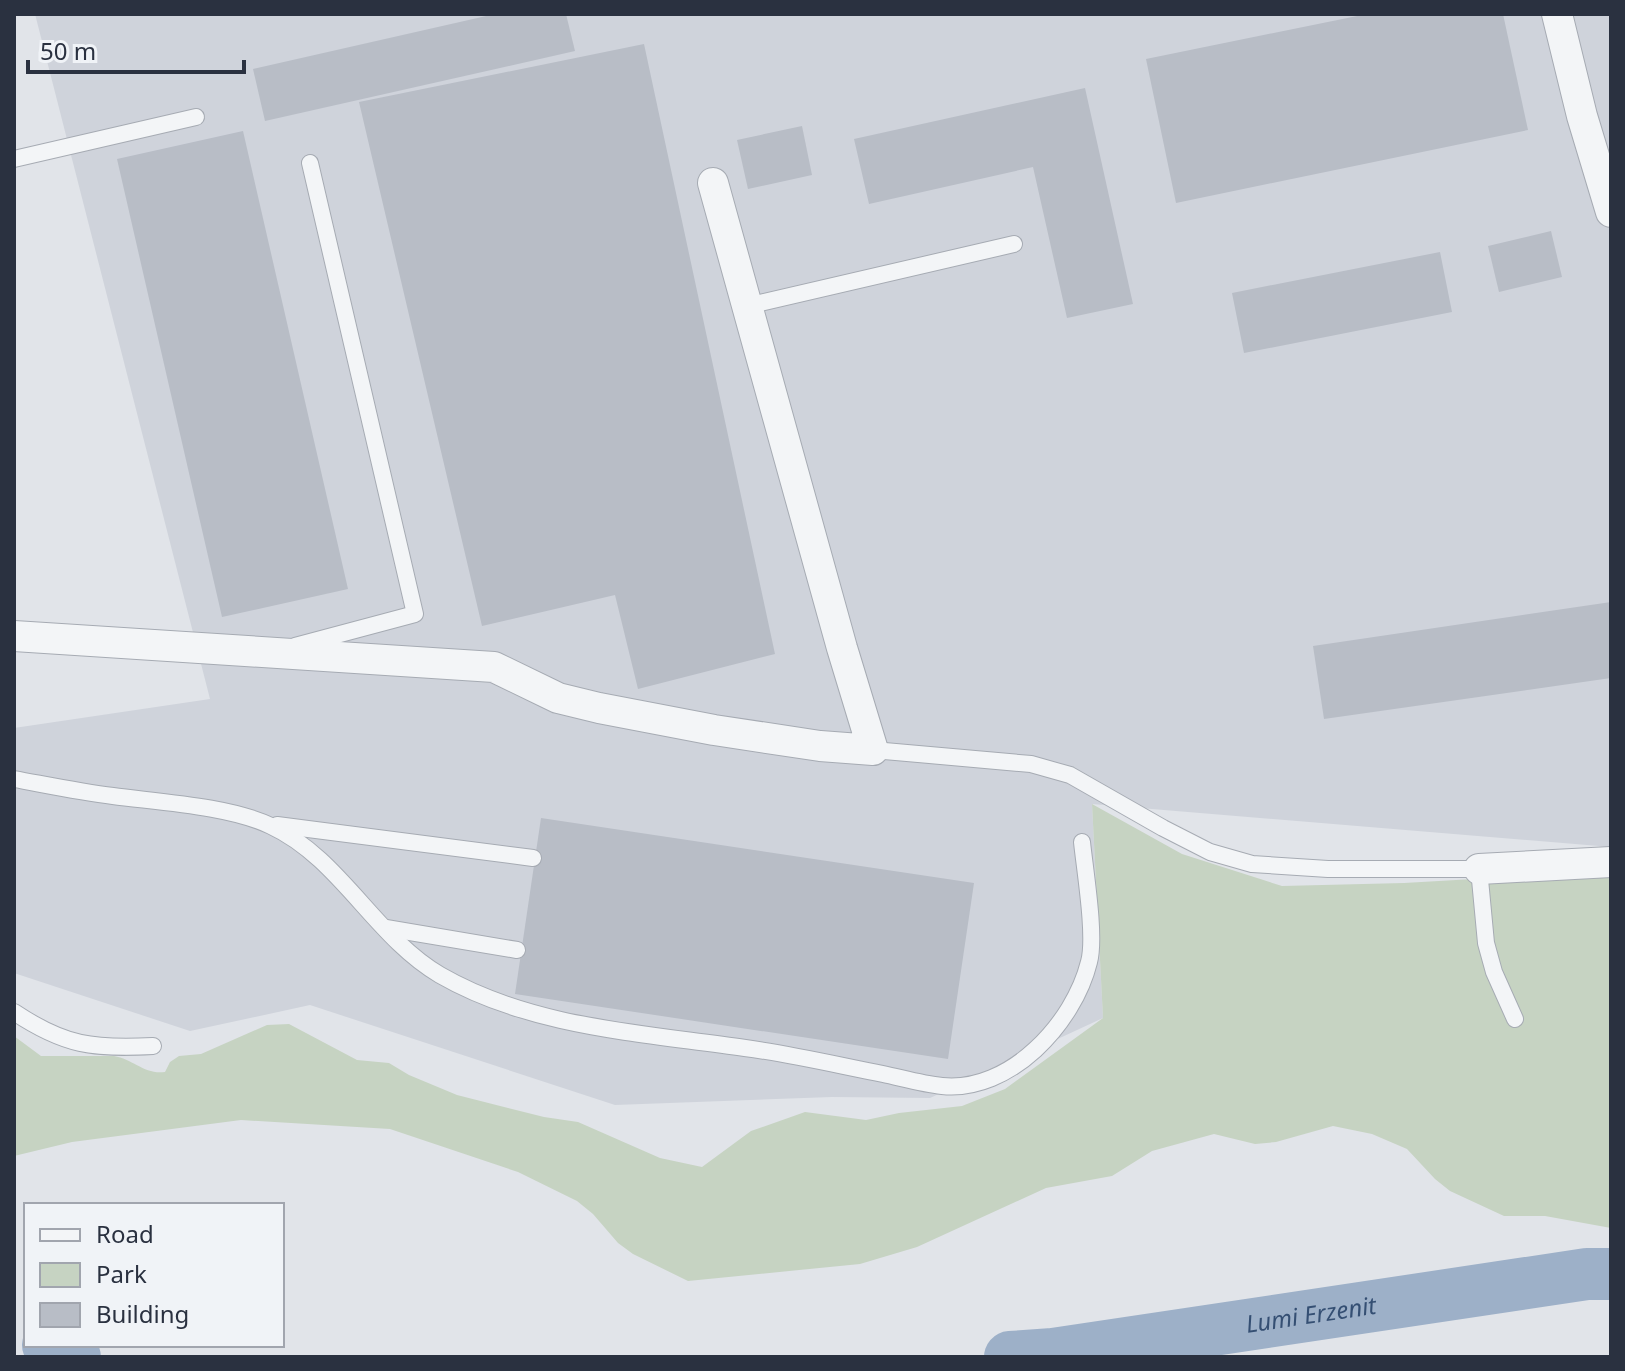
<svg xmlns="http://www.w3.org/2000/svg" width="1625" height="1371" viewBox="0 0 1625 1371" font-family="'Noto Sans',sans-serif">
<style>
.built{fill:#cfd3db}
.green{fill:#c6d3c2}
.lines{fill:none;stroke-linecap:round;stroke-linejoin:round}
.river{stroke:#9db0c8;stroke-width:52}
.building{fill:#b8bdc6}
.service-casing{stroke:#a6abb3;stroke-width:18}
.minor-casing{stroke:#a6abb3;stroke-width:32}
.service{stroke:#f3f5f7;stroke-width:16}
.minor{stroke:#f3f5f7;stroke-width:30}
.labels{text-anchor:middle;stroke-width:6;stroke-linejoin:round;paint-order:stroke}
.water-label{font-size:24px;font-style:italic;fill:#354f73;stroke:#f0f3f7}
</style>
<rect width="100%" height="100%" fill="#e1e4e9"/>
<polygon class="built" points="35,14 1611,14 1611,847 1092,804 1103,1018 930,1098 832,1097 615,1105 310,1005 190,1031 14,973 14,728 210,699"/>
<path class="green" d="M1092 804 1182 854 1282 886 1404 883 1611 871V1228L1545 1216H1504L1450 1191 1435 1179 1407 1149 1372 1134 1333 1126 1276 1142 1255 1144 1214 1134 1152 1151 1112 1176 1046 1188 917 1247 860 1264 688 1281 633 1254 618 1243 593 1214 577 1201 518 1172 390 1129 241 1120 72 1142 14 1156V1036L41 1056H114C133 1059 145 1075 165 1072L170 1062 179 1056 201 1054 267 1025 289 1024 357 1060 389 1063 409 1075 457 1095 544 1117 578 1122 660 1158 702 1167 751 1131 805 1112 866 1120 899 1113 962 1106 1005 1089 1103 1018Z"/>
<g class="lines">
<g class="river">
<polyline points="48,1345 75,1357"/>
<path id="s1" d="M1010 1357 1053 1354 1587 1274H1611"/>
</g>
</g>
<g class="building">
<polygon points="495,14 566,14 575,51 265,121 253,69"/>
<polygon points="1367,14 1503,14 1528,130 1176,203 1146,59"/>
<polygon points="644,44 775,654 638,689 615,595 482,626 359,102"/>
<polygon points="1085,88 1133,304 1067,318 1033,167 869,204 854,139"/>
<polygon points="802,126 812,175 748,189 737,140"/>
<polygon points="243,131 348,589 222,617 117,159"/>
<polygon points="1551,231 1562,277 1499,292 1488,246"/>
<polygon points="1440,252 1452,312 1244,353 1232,293"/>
<polygon points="1611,602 1611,678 1324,719 1313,646"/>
<polygon points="541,818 974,883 948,1059 515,994"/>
</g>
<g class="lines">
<g class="service-casing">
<g id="service">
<polyline points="14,159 196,117"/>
<polyline points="747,306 1014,244"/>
<polyline points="295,646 415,614 310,163"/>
<polyline points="873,750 1031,764 1070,775 1163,828 1210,852 1252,864 1328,869 1479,869 1486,943 1494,972 1515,1019"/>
<path d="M14 779C47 785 80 792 113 796 158 802 230 806 271 826 340 858 375 937 440 975 532 1028 643 1033 745 1048 791 1054 837 1065 883 1074 902 1078 922 1084 942 1086 1010 1093 1074 1023 1089 962 1096 937 1085 871 1082 842"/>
<polyline points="277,825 533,858"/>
<polyline points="386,928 517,950"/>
<path d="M14 1012C65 1046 93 1049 153 1046"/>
</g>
</g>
<g class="minor-casing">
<g id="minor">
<polyline points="1557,14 1582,116 1611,212"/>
<polyline points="14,636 494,667 558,698 599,708 714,730 820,746 873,750 842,648 713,183"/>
<polyline points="1479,869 1611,862"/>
</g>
</g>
<use href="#service" class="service"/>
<use href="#minor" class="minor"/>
</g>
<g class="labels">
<g class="water-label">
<text dy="8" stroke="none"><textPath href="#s1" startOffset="304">Lumi Erzenit</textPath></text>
</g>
</g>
<rect width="1625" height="1371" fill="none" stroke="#2a3140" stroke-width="32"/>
<rect x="24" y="1203" width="260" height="144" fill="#f0f3f7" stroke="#a1a5ae" stroke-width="2"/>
<rect x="40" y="1229" width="40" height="12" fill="#f3f5f7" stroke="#a1a5ae" stroke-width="2"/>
<text x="96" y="1243" font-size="24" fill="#2a3140">Road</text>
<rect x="40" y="1263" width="40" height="24" fill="#c6d3c2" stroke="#a1a5ae" stroke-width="2"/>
<text x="96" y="1283" font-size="24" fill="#2a3140">Park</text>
<rect x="40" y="1303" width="40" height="24" fill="#b8bdc6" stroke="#a1a5ae" stroke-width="2"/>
<text x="96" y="1323" font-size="24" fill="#2a3140">Building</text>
<path d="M28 60v12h216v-12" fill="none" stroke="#2a3140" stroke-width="4"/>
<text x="40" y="60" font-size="24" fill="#2a3140" stroke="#f0f3f7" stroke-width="6" paint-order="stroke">50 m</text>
</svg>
